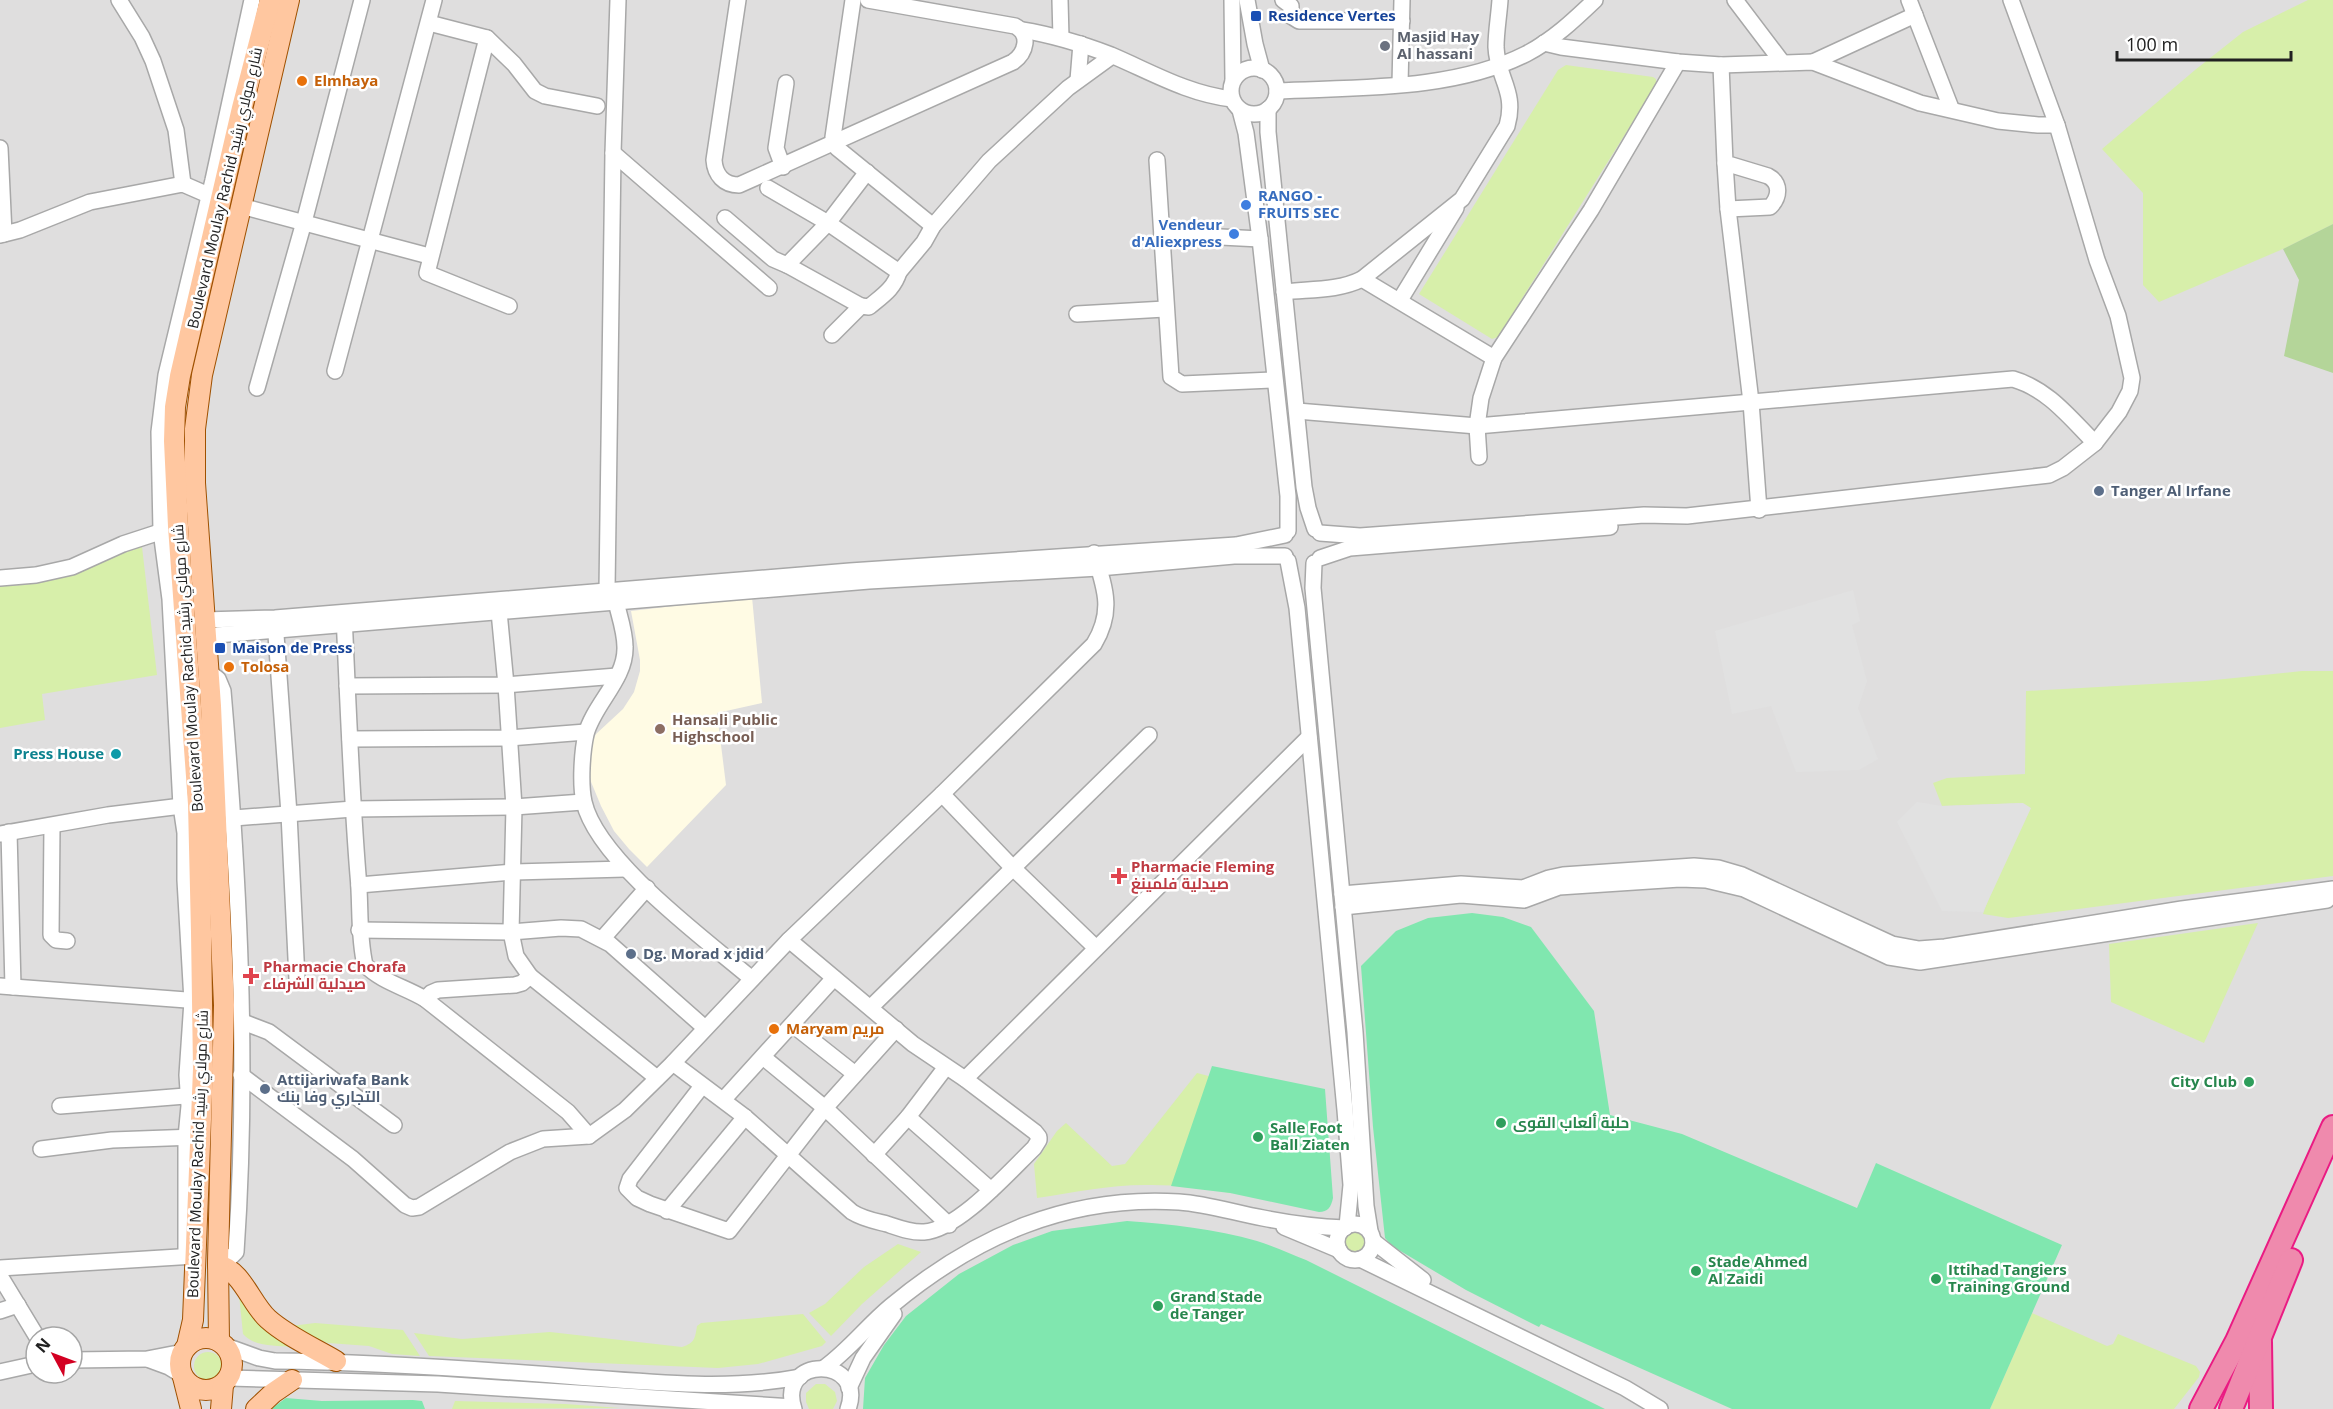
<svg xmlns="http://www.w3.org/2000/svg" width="2333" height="1409" viewBox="0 0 2333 1409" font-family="'Open Sans',Cairo,sans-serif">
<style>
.residential{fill:#dfdede;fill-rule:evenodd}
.education{fill:#fffbe4}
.grass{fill:#d7efaa}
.forest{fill:#b4d599}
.pitch{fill:#80e7af}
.parking{fill:#e1e1e1}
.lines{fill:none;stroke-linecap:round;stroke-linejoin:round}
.minor-casing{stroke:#a8a8a8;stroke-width:18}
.major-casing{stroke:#9f5100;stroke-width:22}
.highway-casing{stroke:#ea1b83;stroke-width:26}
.minor{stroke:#fff;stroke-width:15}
.major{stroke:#ffc7a0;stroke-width:20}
.highway{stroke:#ef8aad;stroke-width:22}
.transit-dot{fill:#1a4fb4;stroke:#fff;stroke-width:2}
.worship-dot{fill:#6b7280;stroke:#fff;stroke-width:2}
.food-dot{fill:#e8710a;stroke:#fff;stroke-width:2}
.shop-dot{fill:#3f7fe0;stroke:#fff;stroke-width:2}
.service-dot{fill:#5c6f8a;stroke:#fff;stroke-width:2}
.education-dot{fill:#8d6e63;stroke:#fff;stroke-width:2}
.culture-dot{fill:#0f9aa8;stroke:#fff;stroke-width:2}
.health-dot{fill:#e0444e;stroke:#fff;stroke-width:2}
.leisure-dot{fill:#2e9e5b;stroke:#fff;stroke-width:2}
.labels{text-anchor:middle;stroke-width:5;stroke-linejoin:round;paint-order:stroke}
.transit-label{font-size:15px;font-weight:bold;fill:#164399;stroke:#fff;text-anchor:start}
.worship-label{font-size:15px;font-weight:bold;fill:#5b616d;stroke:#fff;text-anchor:start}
.food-label{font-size:15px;font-weight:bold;fill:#c56008;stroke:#fff;text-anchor:start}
.street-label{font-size:15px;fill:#212121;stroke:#fff}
.shop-label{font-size:15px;font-weight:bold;fill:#366cbe;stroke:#fff;text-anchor:start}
.service-label{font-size:15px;font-weight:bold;fill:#4e5e75;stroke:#fff;text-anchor:start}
.education-label{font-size:15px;font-weight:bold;fill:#785e54;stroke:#fff;text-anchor:start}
.culture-label{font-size:15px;font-weight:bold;fill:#0d838f;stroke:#fff;text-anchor:end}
.health-label{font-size:15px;font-weight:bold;fill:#be3a42;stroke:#fff;text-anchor:start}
.leisure-label{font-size:15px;font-weight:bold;fill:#27864d;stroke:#fff;text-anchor:start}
</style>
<rect width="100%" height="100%" fill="#f2ede7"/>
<path class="residential" d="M0 0H2333V1409H0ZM36 1337H72V1373H36Z"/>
<polygon class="education" points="752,597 762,703 717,713 726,785 647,867 629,849 614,831 601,806 589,777 588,757 591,744 596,734 623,709 634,692 640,671 640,660 631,611"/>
<g class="grass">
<polygon points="2308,0 2333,0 2333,224 2283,249 2159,302 2143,285 2143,193 2102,149 2195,70 2243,32"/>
<polygon points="1566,65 1653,77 1656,79 1656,85 1498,337 1492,339 1419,294 1558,70"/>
<polygon points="142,547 157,675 42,694 45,720 0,728 0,586 24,585"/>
<polygon points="2302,671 2333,671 2333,876 2008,918 1983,914 2023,803 1942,806 1933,783 1947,778 2025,774 2026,691 2205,681"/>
<polygon points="2258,923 2204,1043 2111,1002 2109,944"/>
<path d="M1197 1073 1224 1080 1230 1193C1204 1188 1178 1185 1152 1185 1113 1184 1075 1192 1037 1198L1034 1164 1057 1131 1066 1123 1112 1166 1125 1164Z"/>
<circle cx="1356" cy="1242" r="13"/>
<polygon points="898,1244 921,1252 862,1304 831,1336 809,1313 825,1304 864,1267"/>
<path d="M238 1285 292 1347C275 1345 254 1347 243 1334Z"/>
<polygon points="2032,1313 2107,1346 2113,1344 2118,1334 2196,1366 2200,1372 2199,1377 2174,1409 1990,1409"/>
<path d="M803 1314 826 1342 822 1346 758 1364 718 1368 429 1356 414 1333 462 1339 550 1332 682 1347C695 1343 695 1338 697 1326L701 1323Z"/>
<polygon points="315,1323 403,1330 420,1356 392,1354 369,1346 328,1343 308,1336 291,1326"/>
<circle cx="208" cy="1366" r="14"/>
<polygon points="816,1384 825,1384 835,1392 837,1401 833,1409 809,1409 806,1402 806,1393"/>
<polygon points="455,1401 565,1404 620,1408 452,1409"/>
</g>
<polygon class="forest" points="2333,224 2333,373 2284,356 2299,280 2283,249"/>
<g class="pitch">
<polygon points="1472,913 1503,917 1531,927 1594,1011 1610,1115 1682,1134 1857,1208 1876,1163 2062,1245 1990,1409 1732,1409 1541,1324 1539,1327 1466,1290 1392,1246 1385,1238 1373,1127 1361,966 1396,931 1428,918"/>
<path d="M1212 1066 1325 1089 1333 1198C1331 1207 1328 1212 1319 1212L1230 1193 1171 1186Z"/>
<path d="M1127 1221C1171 1224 1215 1229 1257 1241 1274 1246 1290 1254 1306 1260L1605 1409H863L865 1378 884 1345 906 1316 959 1274 1013 1245 1052 1231Z"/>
<polygon points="286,1398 322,1401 413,1400 422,1401 425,1409 271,1409"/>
</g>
<g class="parking">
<polygon points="1853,590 1860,621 1852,625 1867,681 1858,708 1878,759 1859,770 1796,772 1771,706 1732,714 1715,631"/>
<polygon points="1917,802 1942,806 2023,803 2031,808 1983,912 1942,911 1897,822"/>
</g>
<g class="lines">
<g class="minor-casing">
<g id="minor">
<polyline points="119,0 142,37 153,61 176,130 183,184"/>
<path d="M738 0 714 160C715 175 724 185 739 185L1013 62C1026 53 1031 34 1015 26L868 0"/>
<polyline points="853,0 833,137 837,148 933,226"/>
<polyline points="1060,0 1061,38"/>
<polyline points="1232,0 1233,80"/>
<polyline points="1247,0 1255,44 1262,70"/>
<polyline points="1283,0 1291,6 1291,16 1299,21 1402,21"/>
<polyline points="1735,0 1782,62"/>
<polyline points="1909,0 1951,108"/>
<polyline points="429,23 487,38 514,64 535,91 545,96 597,106"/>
<path d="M1022 30C1053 35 1082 44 1111 55 1151 72 1188 94 1232 99"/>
<polyline points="487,38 427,273 509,306"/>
<polyline points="1544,43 1561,47 1678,62 1721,65 1813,62 1920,103 1998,121 2038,125 2057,125"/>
<polyline points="1813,62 1915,15"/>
<path d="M1721 65 1725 163 1768 176C1781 183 1780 197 1770 207L1728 209"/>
<circle cx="1254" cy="91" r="23"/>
<polyline points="1078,80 1081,44"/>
<polyline points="1400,84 1402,0"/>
<path d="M1277 91C1357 87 1453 91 1526 54 1553 40 1574 20 1595 0"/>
<polyline points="1268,109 1268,132 1304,487 1308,508 1315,529"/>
<polyline points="1240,110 1246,133 1260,239 1288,496 1288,531"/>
<polyline points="0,148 4,234"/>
<polyline points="613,153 769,288"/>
<polyline points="1157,160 1171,377 1182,384 1274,380"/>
<polyline points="1725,163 1728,209 1751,402 1759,510"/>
<polyline points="783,167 776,148 786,83"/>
<polyline points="768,188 828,223 899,272 924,242 933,226 989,161 1068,88 1112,56"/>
<polyline points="241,206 429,256"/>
<polyline points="725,218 773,259 787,265 828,223 867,172"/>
<polyline points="1162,234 1260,239"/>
<polyline points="0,235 20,230 90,202 183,184 206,194 218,195"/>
<polyline points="787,265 861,306"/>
<polyline points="1362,279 1494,358"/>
<path d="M1284 292C1310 289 1338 291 1362 279L1462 199 1507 126C1517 91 1497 78 1496 47 1496 32 1499 15 1500 0"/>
<polyline points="1400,300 1456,208"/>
<polyline points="1077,314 1165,309"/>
<path d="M832 335 861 306 869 307C882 296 894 289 899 272"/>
<polyline points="335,371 434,0"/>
<polyline points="257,388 304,222 362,0"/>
<path d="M1297 411 1477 426 2013 379C2048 389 2070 418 2095 443"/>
<polyline points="1479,457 1477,426 1481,398 1494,358 1591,210 1678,62"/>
<polyline points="1320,533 1360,536 1644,515 1687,516 2049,475 2063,468 2095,443 2119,412 2130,391 2132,378 2118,316 2097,260 2057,125 2011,0"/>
<polyline points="1320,558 1350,548 1610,527"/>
<polyline points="1288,561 1297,608 1345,1110 1351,1185 1347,1226"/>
<polyline points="1314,563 1313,588 1355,1032 1366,1206 1370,1231"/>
<polyline points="0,578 36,575 72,567 123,544 169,529"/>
<polyline points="607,590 613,153 618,0"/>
<path d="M614 593C617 610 625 629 625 647 626 679 594 704 586 734 582 752 580 784 584 802 597 860 706 940 752 979"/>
<polyline points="498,601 506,685 514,807 511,932 516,956 530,976 657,1078"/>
<path d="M344 615C348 702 351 788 358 875 361 905 358 935 365 965 382 982 405 987 425 999L568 1112 589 1136"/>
<polyline points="204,620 275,618 850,571 1236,545 1285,535"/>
<polyline points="275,621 289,814 297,979"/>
<polyline points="205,636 869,581 1099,568 1234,556 1285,556"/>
<path d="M208 671 218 679 223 691C239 878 249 1065 236 1252L228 1260 218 1262"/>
<polyline points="347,686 506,685 617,676"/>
<polyline points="350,739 509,738 586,732"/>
<polyline points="942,794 1012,867 1096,948"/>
<polyline points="234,818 353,809 514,807 583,802"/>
<polyline points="52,826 51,935 56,940 67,941"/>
<polyline points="9,832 13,987"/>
<polyline points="0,834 108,815 190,805"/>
<polyline points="359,885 514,872 625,869"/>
<polyline points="1342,894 1461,884 1523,888 1549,878 1563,875 1694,866 1718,868 1742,875 1892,944 1919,949 1945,947 2182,909 2333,889"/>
<polyline points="1343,907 1461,895 1524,900 1559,887 1680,879 1706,880 1744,889 1889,957 1920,962 2327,900"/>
<polyline points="359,930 511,932 561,928 581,929 610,944 705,1028"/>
<polyline points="603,938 647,888"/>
<polyline points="0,986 200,1001"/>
<polyline points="425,999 431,993 438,990 515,985 522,983 530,976"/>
<polyline points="871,1007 1149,735"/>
<polyline points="243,1022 269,1032 394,1125"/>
<polyline points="793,1025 855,1074"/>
<polyline points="763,1057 825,1108 949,1225"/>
<path d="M673 1063 745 1117 852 1212C863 1219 875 1221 887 1224 899 1228 912 1233 924 1232 958 1230 1009 1172 1034 1148L1039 1140V1137L1035 1132 965 1079 913 1044 789 940"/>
<path d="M241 1075 353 1159 405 1205 412 1208 419 1207 510 1152 543 1139 589 1136 625 1110 673 1063 789 940 942 794 1094 644C1114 611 1105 588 1094 553"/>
<polyline points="965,1079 1309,737"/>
<polyline points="702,1086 630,1179 627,1188 637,1198 650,1204 729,1231 825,1108 896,1029"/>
<polyline points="724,1099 834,978"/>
<polyline points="60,1106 198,1095"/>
<polyline points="908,1117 991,1190"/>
<polyline points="41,1149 112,1140 195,1137"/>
<polyline points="874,1155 908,1117 946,1067"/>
<polyline points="667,1211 745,1117"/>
<circle cx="1355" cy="1242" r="18"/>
<polyline points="1284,1227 1339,1250"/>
<polyline points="1373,1241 1423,1280"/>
<polyline points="186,1254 186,1137 189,1106 187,1075 192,1001 185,880 185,833 181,806 170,599 161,531 159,432 166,375 213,180 252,0"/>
<polyline points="1360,1259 1625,1388 1660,1409"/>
<polyline points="0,1268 195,1256"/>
<polyline points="0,1276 37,1337"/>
<polyline points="0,1311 18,1305"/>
<path d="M226 1346 259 1358 275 1361C376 1362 476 1369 577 1377 651 1382 727 1391 800 1377"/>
<polyline points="72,1360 147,1359 183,1352"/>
<polyline points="150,1360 169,1367 182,1375"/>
<path d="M824 1368C849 1350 867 1326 891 1306 975 1236 1068 1195 1179 1202 1208 1204 1235 1213 1263 1218 1288 1223 1320 1227 1345 1228"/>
<polyline points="0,1372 36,1364"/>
<polyline points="229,1378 438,1384 793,1407"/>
<polyline points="849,1388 863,1358 894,1314"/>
<path d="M794 1409C776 1355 867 1356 848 1409"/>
</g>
</g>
<g class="major-casing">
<g id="major">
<path d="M218 1265C242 1270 251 1304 268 1319 287 1336 314 1348 336 1361"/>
<circle cx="206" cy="1364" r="26"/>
<polyline points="219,1341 218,1262 224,1005 211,706 195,483 195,429 202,375 289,0"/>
<polyline points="187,1346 193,1320 203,1069 201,932 198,804 178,526 174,441 175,407 180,376 242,108 270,0"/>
<polyline points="183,1377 191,1409"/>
<polyline points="221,1409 223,1385"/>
<polyline points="256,1409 273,1393 292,1380"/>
</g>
</g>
<g class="highway-casing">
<g id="highway">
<polyline points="2260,1342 2261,1409"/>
<polyline points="2201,1409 2237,1341 2333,1127"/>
<polyline points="2231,1409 2291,1260"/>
</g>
</g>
<use href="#minor" class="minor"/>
<use href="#major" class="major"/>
<use href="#highway" class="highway"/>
</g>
<g class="transit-dot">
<rect x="1250" y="10" width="12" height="12" rx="3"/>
<rect x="214" y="642" width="12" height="12" rx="3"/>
</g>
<circle class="worship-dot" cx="1385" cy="46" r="6"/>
<g class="food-dot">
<circle cx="302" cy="81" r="6"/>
<circle cx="229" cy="667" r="6"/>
<circle cx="774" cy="1029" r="6"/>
</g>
<g class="shop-dot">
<circle cx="1246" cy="205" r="6"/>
<circle cx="1234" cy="234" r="6"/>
</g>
<g class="service-dot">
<circle cx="2099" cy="491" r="6"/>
<circle cx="631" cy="954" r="6"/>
<circle cx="265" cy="1089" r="6"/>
</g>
<circle class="education-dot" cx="660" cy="729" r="6"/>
<circle class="culture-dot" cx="116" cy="754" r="6"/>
<g class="health-dot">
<path d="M1116 867h6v6h6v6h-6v6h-6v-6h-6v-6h6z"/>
<path d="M248 967h6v6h6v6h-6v6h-6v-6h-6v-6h6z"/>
</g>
<g class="leisure-dot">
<circle cx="2249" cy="1082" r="6"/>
<circle cx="1501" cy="1123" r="6"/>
<circle cx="1258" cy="1137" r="6"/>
<circle cx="1696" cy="1271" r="6"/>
<circle cx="1936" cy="1279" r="6"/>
<circle cx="1158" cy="1306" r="6"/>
</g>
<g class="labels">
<g class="transit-label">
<text x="1268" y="21">Residence Vertes</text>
<text x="232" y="653">Maison de Press</text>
</g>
<g class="worship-label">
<text x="1397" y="42">Masjid Hay<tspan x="1397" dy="17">Al hassani</tspan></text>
</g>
<g class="food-label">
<text x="314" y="86">Elmhaya</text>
<text x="241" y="672">Tolosa</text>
<text x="786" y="1034">Maryam مريم</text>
</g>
<g class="street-label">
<text transform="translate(225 188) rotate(-77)" y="5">Boulevard Moulay Rachid شارع مولاي رشيد</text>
<text transform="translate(188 668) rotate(-94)" y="5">Boulevard Moulay Rachid شارع مولاي رشيد</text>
<text transform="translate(198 1154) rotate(-88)" y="5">Boulevard Moulay Rachid شارع مولاي رشيد</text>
</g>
<g class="shop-label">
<text x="1258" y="201">RANGO -<tspan x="1258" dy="17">FRUITS SEC</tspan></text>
<text x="1222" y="230" text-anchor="end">Vendeur<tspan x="1222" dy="17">d'Aliexpress</tspan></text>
</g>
<g class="service-label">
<text x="2111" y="496">Tanger Al Irfane</text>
<text x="643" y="959">Dg. Morad x jdid</text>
<text x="277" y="1085">Attijariwafa Bank<tspan x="277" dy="17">التجاري وفا بنك</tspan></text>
</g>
<g class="education-label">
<text x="672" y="725">Hansali Public<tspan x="672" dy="17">Highschool</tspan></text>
</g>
<g class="culture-label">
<text x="104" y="759">Press House</text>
</g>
<g class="health-label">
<text x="1131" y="872">Pharmacie Fleming<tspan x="1131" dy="17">صيدلية فلمينغ</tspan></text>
<text x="263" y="972">Pharmacie Chorafa<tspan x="263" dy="17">صيدلية الشرفاء</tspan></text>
</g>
<g class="leisure-label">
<text x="2237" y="1087" text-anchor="end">City Club</text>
<text x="1513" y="1128">حلبة ألعاب القوى</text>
<text x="1270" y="1133">Salle Foot<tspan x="1270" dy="17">Ball Ziaten</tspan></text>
<text x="1708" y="1267">Stade Ahmed<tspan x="1708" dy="17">Al Zaidi</tspan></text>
<text x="1948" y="1275">Ittihad Tangiers<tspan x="1948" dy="17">Training Ground</tspan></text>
<text x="1170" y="1302">Grand Stade<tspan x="1170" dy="17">de Tanger</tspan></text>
</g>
</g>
<g transform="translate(54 1355) rotate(311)"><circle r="28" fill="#ffffff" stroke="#a6a6a6" stroke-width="1.5"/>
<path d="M0-4.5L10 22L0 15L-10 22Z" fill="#d30022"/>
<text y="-9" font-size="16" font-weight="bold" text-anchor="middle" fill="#212121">N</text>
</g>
<path d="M2117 51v9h174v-9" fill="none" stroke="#212121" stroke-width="3"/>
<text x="2126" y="51" font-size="18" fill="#212121" stroke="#ffffff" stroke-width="4.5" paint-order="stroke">100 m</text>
</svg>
